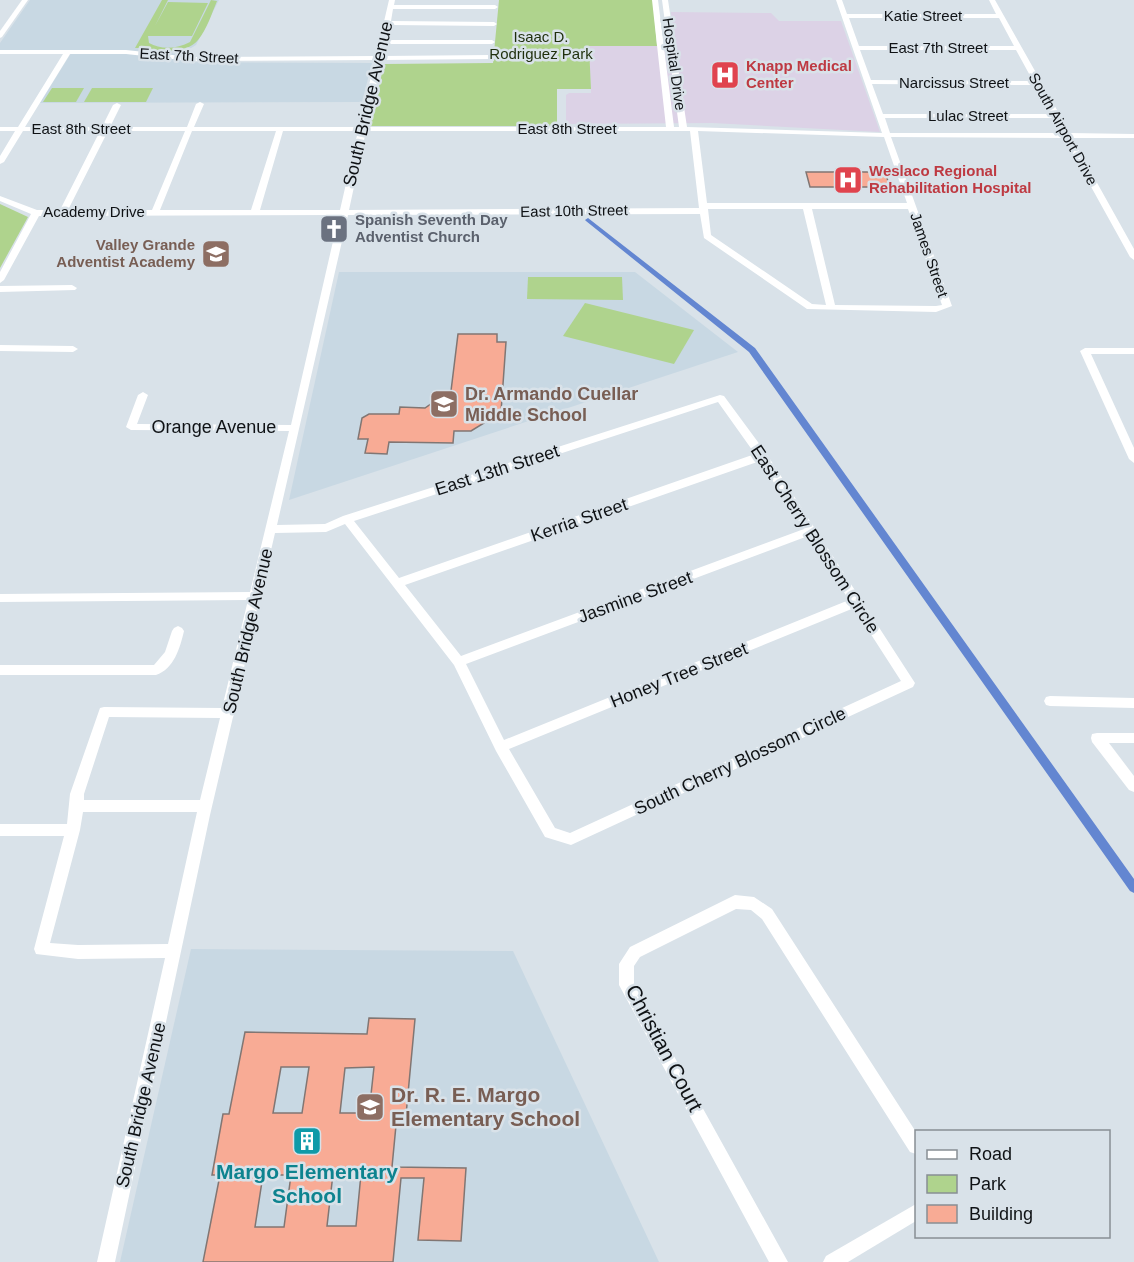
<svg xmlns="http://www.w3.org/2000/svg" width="1134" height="1262" viewBox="0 0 1134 1262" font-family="Arial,sans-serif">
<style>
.built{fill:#c8d8e3}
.medical{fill:#dcd2e6}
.green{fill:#afd38d}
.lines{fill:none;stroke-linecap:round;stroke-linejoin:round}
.canal{fill:#6386d1;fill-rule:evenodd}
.building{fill:#f8ab95;stroke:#817673;stroke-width:1.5;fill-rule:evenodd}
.minor{fill:#fff;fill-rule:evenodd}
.labels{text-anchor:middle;stroke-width:5;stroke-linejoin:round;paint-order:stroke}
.far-street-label{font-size:15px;fill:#0f1215;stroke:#d9e2e9}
.far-park-label{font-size:15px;fill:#1f2f0c;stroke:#d9e2e9}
.far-health-label{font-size:15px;font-weight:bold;fill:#be3a42;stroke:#d9e2e9;text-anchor:start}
.far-worship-label{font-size:15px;font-weight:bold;fill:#5b616d;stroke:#d9e2e9;text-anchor:start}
.far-education-label{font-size:15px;font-weight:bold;fill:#785e54;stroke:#d9e2e9;text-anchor:end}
.street-label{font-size:18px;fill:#0f1215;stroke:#d9e2e9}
.education-label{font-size:18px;font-weight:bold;fill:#785e54;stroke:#d9e2e9;text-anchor:start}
.near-street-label{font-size:21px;fill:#0f1215;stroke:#d9e2e9}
.near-education-label{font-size:21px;font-weight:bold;fill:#785e54;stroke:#d9e2e9;text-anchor:start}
.near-culture-label{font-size:21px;font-weight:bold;fill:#0d838f;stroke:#d9e2e9}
</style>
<rect width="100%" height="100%" fill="#d9e2e9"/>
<g class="built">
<polygon points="30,0 219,0 196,45 188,50 182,62 372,63 362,102 40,103 73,50 0,50 0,43"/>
<polygon points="339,272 635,272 738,352 289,500"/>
<polygon points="191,949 513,951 659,1262 120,1262"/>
</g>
<polygon class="medical" points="671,12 771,13 779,21 841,21 880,132 712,123 566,124 566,95 569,93 591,93 589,46 674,46"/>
<g class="green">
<path d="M162 0H168L155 26 168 2 208 3 192 36H148L149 43C161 50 177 49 190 42L211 0 217 1C212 13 207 29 198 40 187 54 157 53 143 46L142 48H135Z"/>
<polygon points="499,0 653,0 657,46 589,46 591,89 557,89 557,126 370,126 384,64 493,63"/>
<polygon points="52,88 84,88 76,102 43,102"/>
<polygon points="92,88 153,88 146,102 84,102"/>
<polygon points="0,204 28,217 0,268"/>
<polygon points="528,277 622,277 623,300 527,299"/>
<polygon points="585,303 694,330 674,364 563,336"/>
</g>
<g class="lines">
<polygon class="canal" points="588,218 755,348 1134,879 1134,893 1130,891 749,352 586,221 585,220"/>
</g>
<g class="building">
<polygon points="806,172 885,172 890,187 855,187 857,192 846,192 845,187 810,187"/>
<polygon points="458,334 497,334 497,342 506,342 501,412 485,412 484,423 471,431 454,431 453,443 389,442 387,454 365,453 368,439 358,439 362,418 369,414 399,414 400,407 425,408 432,403 432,400 451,391"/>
<path d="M369 1018 415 1019 406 1115H397L392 1167 466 1168 461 1241 418 1240 424 1178H401L393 1262H203L220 1175H212L223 1114H229L245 1032 367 1034ZM281 1067H309L302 1113H273ZM374 1067 369 1113H340L345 1068ZM333 1174H361L356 1226H327ZM263 1175H291L284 1227H255Z"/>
</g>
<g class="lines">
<g class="minor">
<polygon points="22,0 28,0 2,37 0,38 0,31"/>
<path d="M389 0H395L394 5H495L498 7 495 9H393L391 21 494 22 497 24 494 26 390 25 386 40H492L495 42 492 44H385L383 56 491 55 495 57 491 59 382 60 367 127H666L652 0H658L674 127H679L662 0H668L687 127 882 133 836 0H842L847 14H996L989 0H995L1070 133 1134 134V138H1072L1134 249V260L1130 257 1064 138 891 137 952 306 936 312 807 309 704 238 700 214 348 215 277 525 325 524 343 516 720 395 724 396 766 453 915 683 913 687 571 845 545 837 496 751 454 665 345 524 326 532 275 533 234 711 235 713 233 717 210 815 115 1262H97L165 958 78 959 36 954 34 949 64 836H0V824H67L70 794 100 708 104 707 222 708 248 600 0 602V594L250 592 289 431 131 430 126 427 138 395 143 392 148 395 137 424 291 425 339 215 39 216 4 280 0 283V272L31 214 0 201V196L37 210H60L100 131H23L4 162 0 164V156L15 131H0V127H18L63 54H0V50H126L191 57 376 56ZM849 18H999L1014 46H859ZM860 50H1016L1033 81 871 80ZM70 54H126L191 61 375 60 359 127H194L204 104 200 102 196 104 187 127H110L121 105 117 103 113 105 102 127H25ZM872 84 1035 85 1051 114H883ZM885 118H1054L1062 133H890ZM108 131H185L152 210H68ZM192 131H276L251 210H160ZM283 131H358L340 210H260ZM366 131H690L699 208 349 210ZM698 131 884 137 907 203H707ZM708 209H803L826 305 812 304 711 235ZM812 209H908L942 305 936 306 835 305ZM718 402 755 454 399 578 354 521ZM760 461 804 529 461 656 405 585ZM808 536 849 600 504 740 466 664ZM854 608 901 681 570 833 555 828 509 749ZM109 717 220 718 200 800H84V794ZM83 812H197L168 944 78 945 50 943 80 830Z"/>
<polygon points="72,285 77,288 75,290 0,292 0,286"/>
<polygon points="0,345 73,346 78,349 73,352 0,351"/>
<polygon points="1085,348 1134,348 1134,354 1091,354 1134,448 1134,463 1129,459 1080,351"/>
<path d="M178 626 182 628 184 631C180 648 174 669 156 675H0V665H154L165 652 172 631 174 628Z"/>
<polygon points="1050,696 1134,698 1134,708 1050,706 1046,705 1044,701 1046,697"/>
<polygon points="1097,733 1134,733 1134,743 1109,743 1134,776 1134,792 1129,790 1092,742 1091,738 1092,734"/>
<polygon points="735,895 754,897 772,909 916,1132 916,1154 910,1152 762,919 751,910 736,909 640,957 634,966 634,984 788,1262 769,1262 619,985 619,964 630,947"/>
<polygon points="916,1204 916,1221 848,1262 823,1262 826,1256"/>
</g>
</g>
<defs>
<g id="hospital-square" transform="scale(1.5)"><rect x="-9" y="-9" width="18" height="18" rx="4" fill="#e0444e" stroke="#d9e2e9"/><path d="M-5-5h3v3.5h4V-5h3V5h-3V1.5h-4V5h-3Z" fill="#fff"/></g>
<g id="church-square" transform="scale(1.5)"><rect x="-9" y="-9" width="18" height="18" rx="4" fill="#6b7280" stroke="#d9e2e9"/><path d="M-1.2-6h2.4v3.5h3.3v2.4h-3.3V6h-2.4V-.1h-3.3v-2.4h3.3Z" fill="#fff"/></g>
<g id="school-square" transform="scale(1.5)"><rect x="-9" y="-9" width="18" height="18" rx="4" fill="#8d6e63" stroke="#d9e2e9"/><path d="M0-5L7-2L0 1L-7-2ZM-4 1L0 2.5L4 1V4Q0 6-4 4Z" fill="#fff"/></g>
<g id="building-square" transform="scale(1.5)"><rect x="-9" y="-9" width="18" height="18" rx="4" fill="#0f9aa8" stroke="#d9e2e9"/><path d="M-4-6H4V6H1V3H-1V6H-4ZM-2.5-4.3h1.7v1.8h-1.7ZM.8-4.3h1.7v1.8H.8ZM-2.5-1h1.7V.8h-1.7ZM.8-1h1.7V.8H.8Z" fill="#fff"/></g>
</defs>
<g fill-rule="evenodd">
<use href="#hospital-square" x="725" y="75"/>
<use href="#hospital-square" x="848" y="180"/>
<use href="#church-square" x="334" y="229"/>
<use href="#school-square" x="216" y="254"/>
<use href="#school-square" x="444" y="404"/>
<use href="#school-square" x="370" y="1107"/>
<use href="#building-square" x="307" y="1141"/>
</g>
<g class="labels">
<g class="far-street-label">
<text x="923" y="21">Katie Street</text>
<text x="938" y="53">East 7th Street</text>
<text transform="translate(189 56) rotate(3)" y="5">East 7th Street</text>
<text transform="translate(674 64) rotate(82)" y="5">Hospital Drive</text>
<text x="954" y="88">Narcissus Street</text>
<text x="968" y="121">Lulac Street</text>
<text x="81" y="134">East 8th Street</text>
<text x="567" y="134">East 8th Street</text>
<text transform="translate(1063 129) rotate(61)" y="5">South Airport Drive</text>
<text transform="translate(574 211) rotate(-1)" y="5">East 10th Street</text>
<text x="94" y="217">Academy Drive</text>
<text transform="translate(929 255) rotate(71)" y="5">James Street</text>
</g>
<g class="far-park-label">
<text x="541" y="42">Isaac D.<tspan x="541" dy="17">Rodriguez Park</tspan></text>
</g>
<g class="far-health-label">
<text x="746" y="71">Knapp Medical<tspan x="746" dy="17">Center</tspan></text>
<text x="869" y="176">Weslaco Regional<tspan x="869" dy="17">Rehabilitation Hospital</tspan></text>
</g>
<g class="far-worship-label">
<text x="355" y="225">Spanish Seventh Day<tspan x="355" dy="17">Adventist Church</tspan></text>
</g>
<g class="far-education-label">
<text x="195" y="250">Valley Grande<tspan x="195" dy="17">Adventist Academy</tspan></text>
</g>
<g class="street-label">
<text transform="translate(368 104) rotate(-77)" y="6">South Bridge Avenue</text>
<text x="214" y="433">Orange Avenue</text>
<text transform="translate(497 470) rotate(-18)" y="6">East 13th Street</text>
<text transform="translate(579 520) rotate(-19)" y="6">Kerria Street</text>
<text transform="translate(815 539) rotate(57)" y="6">East Cherry Blossom Circle</text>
<text transform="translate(635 597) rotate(-20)" y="6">Jasmine Street</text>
<text transform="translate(248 631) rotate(-77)" y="6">South Bridge Avenue</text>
<text transform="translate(679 675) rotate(-22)" y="6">Honey Tree Street</text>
<text transform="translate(740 761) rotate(-25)" y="6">South Cherry Blossom Circle</text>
<text transform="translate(141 1105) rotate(-77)" y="6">South Bridge Avenue</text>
</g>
<g class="education-label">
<text x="465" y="400">Dr. Armando Cuellar<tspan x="465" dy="21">Middle School</tspan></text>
</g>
<g class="near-street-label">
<text transform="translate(664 1048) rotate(62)" y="7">Christian Court</text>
</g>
<g class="near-education-label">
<text x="391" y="1102">Dr. R. E. Margo<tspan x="391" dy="24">Elementary School</tspan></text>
</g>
<g class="near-culture-label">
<text x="307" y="1179">Margo Elementary<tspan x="307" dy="24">School</tspan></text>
</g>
</g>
<rect x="915" y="1130" width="195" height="108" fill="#d9e2e9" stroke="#888f94" stroke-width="1.5"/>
<rect x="927" y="1150" width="30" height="9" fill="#ffffff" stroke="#888f94" stroke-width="1.5"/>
<text x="969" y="1160" font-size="18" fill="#0f1215">Road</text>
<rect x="927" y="1175" width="30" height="18" fill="#afd38d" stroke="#888f94" stroke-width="1.5"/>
<text x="969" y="1190" font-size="18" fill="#0f1215">Park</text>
<rect x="927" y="1205" width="30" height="18" fill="#f8ab95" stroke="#888f94" stroke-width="1.5"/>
<text x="969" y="1220" font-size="18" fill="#0f1215">Building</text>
</svg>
